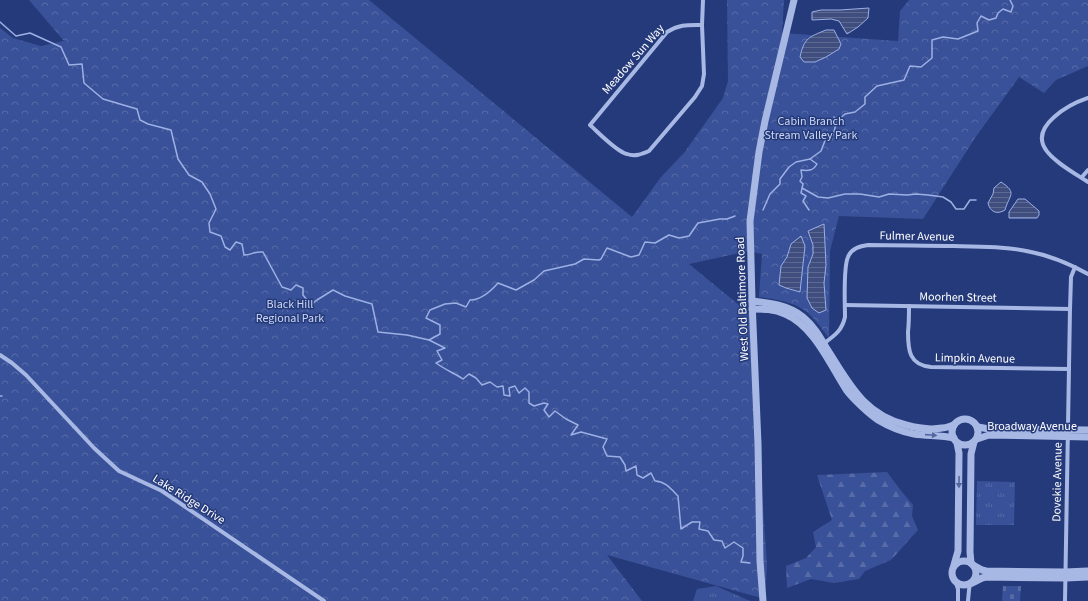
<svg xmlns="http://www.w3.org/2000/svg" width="1088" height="601" viewBox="0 0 1088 601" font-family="'Source Sans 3',sans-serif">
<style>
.grass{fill:url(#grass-tufts)}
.forest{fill:url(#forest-firs)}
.cemetery{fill:url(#cemetery-stones)}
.park{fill:url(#park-crowns)}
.water{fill:url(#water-rules);stroke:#9db0e5}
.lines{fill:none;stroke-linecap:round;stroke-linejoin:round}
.stream{stroke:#9db0e5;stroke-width:1.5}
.minor{stroke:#a8b8e4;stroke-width:4}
.tertiary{stroke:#a8b8e4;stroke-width:7}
.oneway{fill:#53669f}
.labels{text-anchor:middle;stroke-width:3;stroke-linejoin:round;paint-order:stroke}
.street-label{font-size:12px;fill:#fff;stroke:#253a7a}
.park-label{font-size:12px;fill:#cbd6f3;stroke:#253a7a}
</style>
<defs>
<pattern id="grass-tufts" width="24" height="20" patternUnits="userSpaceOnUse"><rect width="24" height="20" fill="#395198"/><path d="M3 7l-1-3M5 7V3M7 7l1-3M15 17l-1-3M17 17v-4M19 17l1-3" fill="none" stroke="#576ba7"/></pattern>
<pattern id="forest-firs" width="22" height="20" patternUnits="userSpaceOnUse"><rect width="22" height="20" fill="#395198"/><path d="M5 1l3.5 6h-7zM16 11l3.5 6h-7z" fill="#576ba7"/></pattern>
<pattern id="cemetery-stones" width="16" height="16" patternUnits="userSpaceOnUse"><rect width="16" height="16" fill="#395198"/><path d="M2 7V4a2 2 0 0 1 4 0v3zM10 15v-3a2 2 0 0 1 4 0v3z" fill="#576ba7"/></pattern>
<pattern id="park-crowns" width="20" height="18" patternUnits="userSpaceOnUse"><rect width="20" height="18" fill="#395198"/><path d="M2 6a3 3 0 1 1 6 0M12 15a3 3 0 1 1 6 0" fill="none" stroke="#576ba7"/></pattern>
<pattern id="water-rules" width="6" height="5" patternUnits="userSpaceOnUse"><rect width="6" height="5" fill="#3f4e7e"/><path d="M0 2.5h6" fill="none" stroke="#5c6991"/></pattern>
</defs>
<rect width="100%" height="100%" fill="#253a7a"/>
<g class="grass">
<polygon points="977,481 1015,482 1014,525 976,525"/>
<polygon points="716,586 750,601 693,601 697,589"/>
</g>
<polygon class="forest" points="887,472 902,492 913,505 912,516 918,530 891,560 865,571 859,579 834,583 811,579 787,588 786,566 806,558 816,547 813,532 832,520 817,475"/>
<polygon class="cemetery" points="1003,586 1021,586 1020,601 1002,601"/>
<path class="park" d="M29 0H369L632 217 661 177 684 153 723 98 728 81 727 0H784L782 33 898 41 900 11 909 0H1088V66L1056 80 1044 93 1019 77 975 138 923 219 839 216 830 251 829 338C821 328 814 317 804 310 791 301 774 299 759 297L762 254 749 251 689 264 750 314V336L757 419 767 565 765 599 607 555 642 601H0V28L13 38 41 46 64 41Z"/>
<g class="water">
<polygon points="869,8 868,18 858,27 847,34 839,21 831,19 812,20 812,12 821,10 840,10"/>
<path d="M826 30H834L841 44 839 49 826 57 815 62H804L800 57C804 38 809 37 826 30Z"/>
<path d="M1001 182C1018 193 1009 195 1005 210 997 215 990 212 988 203L993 194 994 188Z"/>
<polygon points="1018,199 1025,199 1039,211 1039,215 1037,218 1009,218 1009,212"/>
<polygon points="824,224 826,265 824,283 826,310 819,313 812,308 807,298 808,267 813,254 813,245 808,231"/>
<polygon points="801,236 805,246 800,292 786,288 779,285 781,266 787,257 791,244"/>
</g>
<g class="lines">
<g class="stream">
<path d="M0 22 16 36 30 33 61 47 69 65 82 64 84 83 103 99 137 109 140 120 148 124 171 130 178 159 189 175 202 182 210 194 216 209 209 223 210 232 221 236 225 247 230 250 236 242 242 244 244 255C253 255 253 251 263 252L282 287 291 290 296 285 303 288V295L311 305 317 300 333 290 345 296 372 304 378 332 407 335 429 340 445 348 437 351 442 360 436 363C444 369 454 373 463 379L469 374 476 378 482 385 490 382 497 387 503 386 504 395 510 396 509 388 515 386 519 393 525 388 529 392V403L534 406 544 403 548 404 544 410 549 417 555 411 566 419 578 425 571 435 581 432 607 439 603 447 607 456 620 457 625 465 626 471 636 466 637 475 643 478 651 473 655 481C665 481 671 489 678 496L681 529 692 522H700L699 529 708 531 714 540 722 541 725 548 734 542 743 548V556L741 562 750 563"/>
<polyline points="834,117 837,121"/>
<polyline points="802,188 818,197 828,198 845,194 860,194 879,197 889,194 907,195 916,194 928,195 943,197 951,202 956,209 964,209 970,200 976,200"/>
<polyline points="763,210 770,194 780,184 780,179 789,167 796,162 810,159 821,151 826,138 833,135 837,121 845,114 855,112 865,104 865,97 877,86 904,80 910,66 921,67 932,58 932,40 943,37 958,39 978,31 977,23 981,16 989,20 996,18 998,13 1003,9 1011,12 1013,6 1010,0"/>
<path d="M809 210 803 201 806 196 801 193 803 184 800 181 802 177 801 170C808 171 813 171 817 164L810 159"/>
<path d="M429 340 440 334V325L426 318 430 310 445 304 456 303 466 307 470 300C481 300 491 291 498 283L516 290 534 280 544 271 575 264 584 259 599 260 601 259 607 248 631 257 639 255 645 242 655 243 669 235 679 238 689 236 698 223 720 219H727L735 216"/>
<polyline points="0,396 2,396"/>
</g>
<g class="minor">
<path d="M702 25C688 25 680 24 667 32L590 125C599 133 617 152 627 154 635 157 642 154 649 151L695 97 702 86 704 74 702 25 703 0"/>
<path d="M1088 98C1070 104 1029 126 1046 150 1054 162 1076 174 1088 182"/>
<polyline points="1082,177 1088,170"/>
<polyline points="845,305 1070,309"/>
<path d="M909 306C909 315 909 323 908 332 908 350 909 365 931 367L1069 369"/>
<path d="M823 344C834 336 842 331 845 317 845 304 843 268 848 257 851 249 860 246 868 245 897 245 926 246 954 246 980 247 1006 246 1031 252 1051 256 1070 264 1088 274"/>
<polyline points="0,355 12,363 26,375 94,448 119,471 162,491 324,601"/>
<polyline points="956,583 958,589 958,601"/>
<polyline points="968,601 969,590 970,584"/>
<polyline points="1065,601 1070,309 1071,277 1075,267"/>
</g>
<g class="tertiary">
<path d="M752 301C770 303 788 305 803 317 814 326 820 337 827 349 849 383 863 414 906 425 917 428 931 430 942 428 946 428 950 426 954 425"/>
<path d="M752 309C763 309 774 309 785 314 814 326 830 365 847 391 853 399 869 414 878 420 888 426 903 432 914 434 928 436 941 435 954 438"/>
<circle cx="965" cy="432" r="13"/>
<polyline points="978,427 989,429 1088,430"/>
<polyline points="977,439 989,435 1088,437"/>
<circle cx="964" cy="573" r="12"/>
<polyline points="971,563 970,552 971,454 974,442"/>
<polyline points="954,565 958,551 959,453 957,443"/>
<polyline points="973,565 982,570 986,571 1065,572 1088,571"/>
<polyline points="972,583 982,578 986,577 1066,578 1088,577"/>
<polyline points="763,601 760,561 758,444 752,301 750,221 759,152 765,121 794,0"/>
</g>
</g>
<defs><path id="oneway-solid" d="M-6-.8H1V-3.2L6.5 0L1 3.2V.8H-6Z"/></defs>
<g class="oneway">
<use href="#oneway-solid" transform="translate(931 435) rotate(4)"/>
<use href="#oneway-solid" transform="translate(959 482) rotate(91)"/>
</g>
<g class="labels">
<g class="street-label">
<text transform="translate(633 59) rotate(-49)" y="4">Meadow Sun Way</text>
<text transform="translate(917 236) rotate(1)" y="4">Fulmer Avenue</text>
<text transform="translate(958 297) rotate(1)" y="4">Moorhen Street</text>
<text transform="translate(742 299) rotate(-92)" y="4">West Old Baltimore Road</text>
<text transform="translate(975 358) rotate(1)" y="4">Limpkin Avenue</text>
<text x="1032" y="430">Broadway Avenue</text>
<text transform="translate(1057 482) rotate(-89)" y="4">Dovekie Avenue</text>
<text transform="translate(189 499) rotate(32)" y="4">Lake Ridge Drive</text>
</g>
<g class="park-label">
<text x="811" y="125">Cabin Branch<tspan x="811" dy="14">Stream Valley Park</tspan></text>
<text x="290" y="308">Black Hill<tspan x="290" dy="14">Regional Park</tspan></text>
</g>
</g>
</svg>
